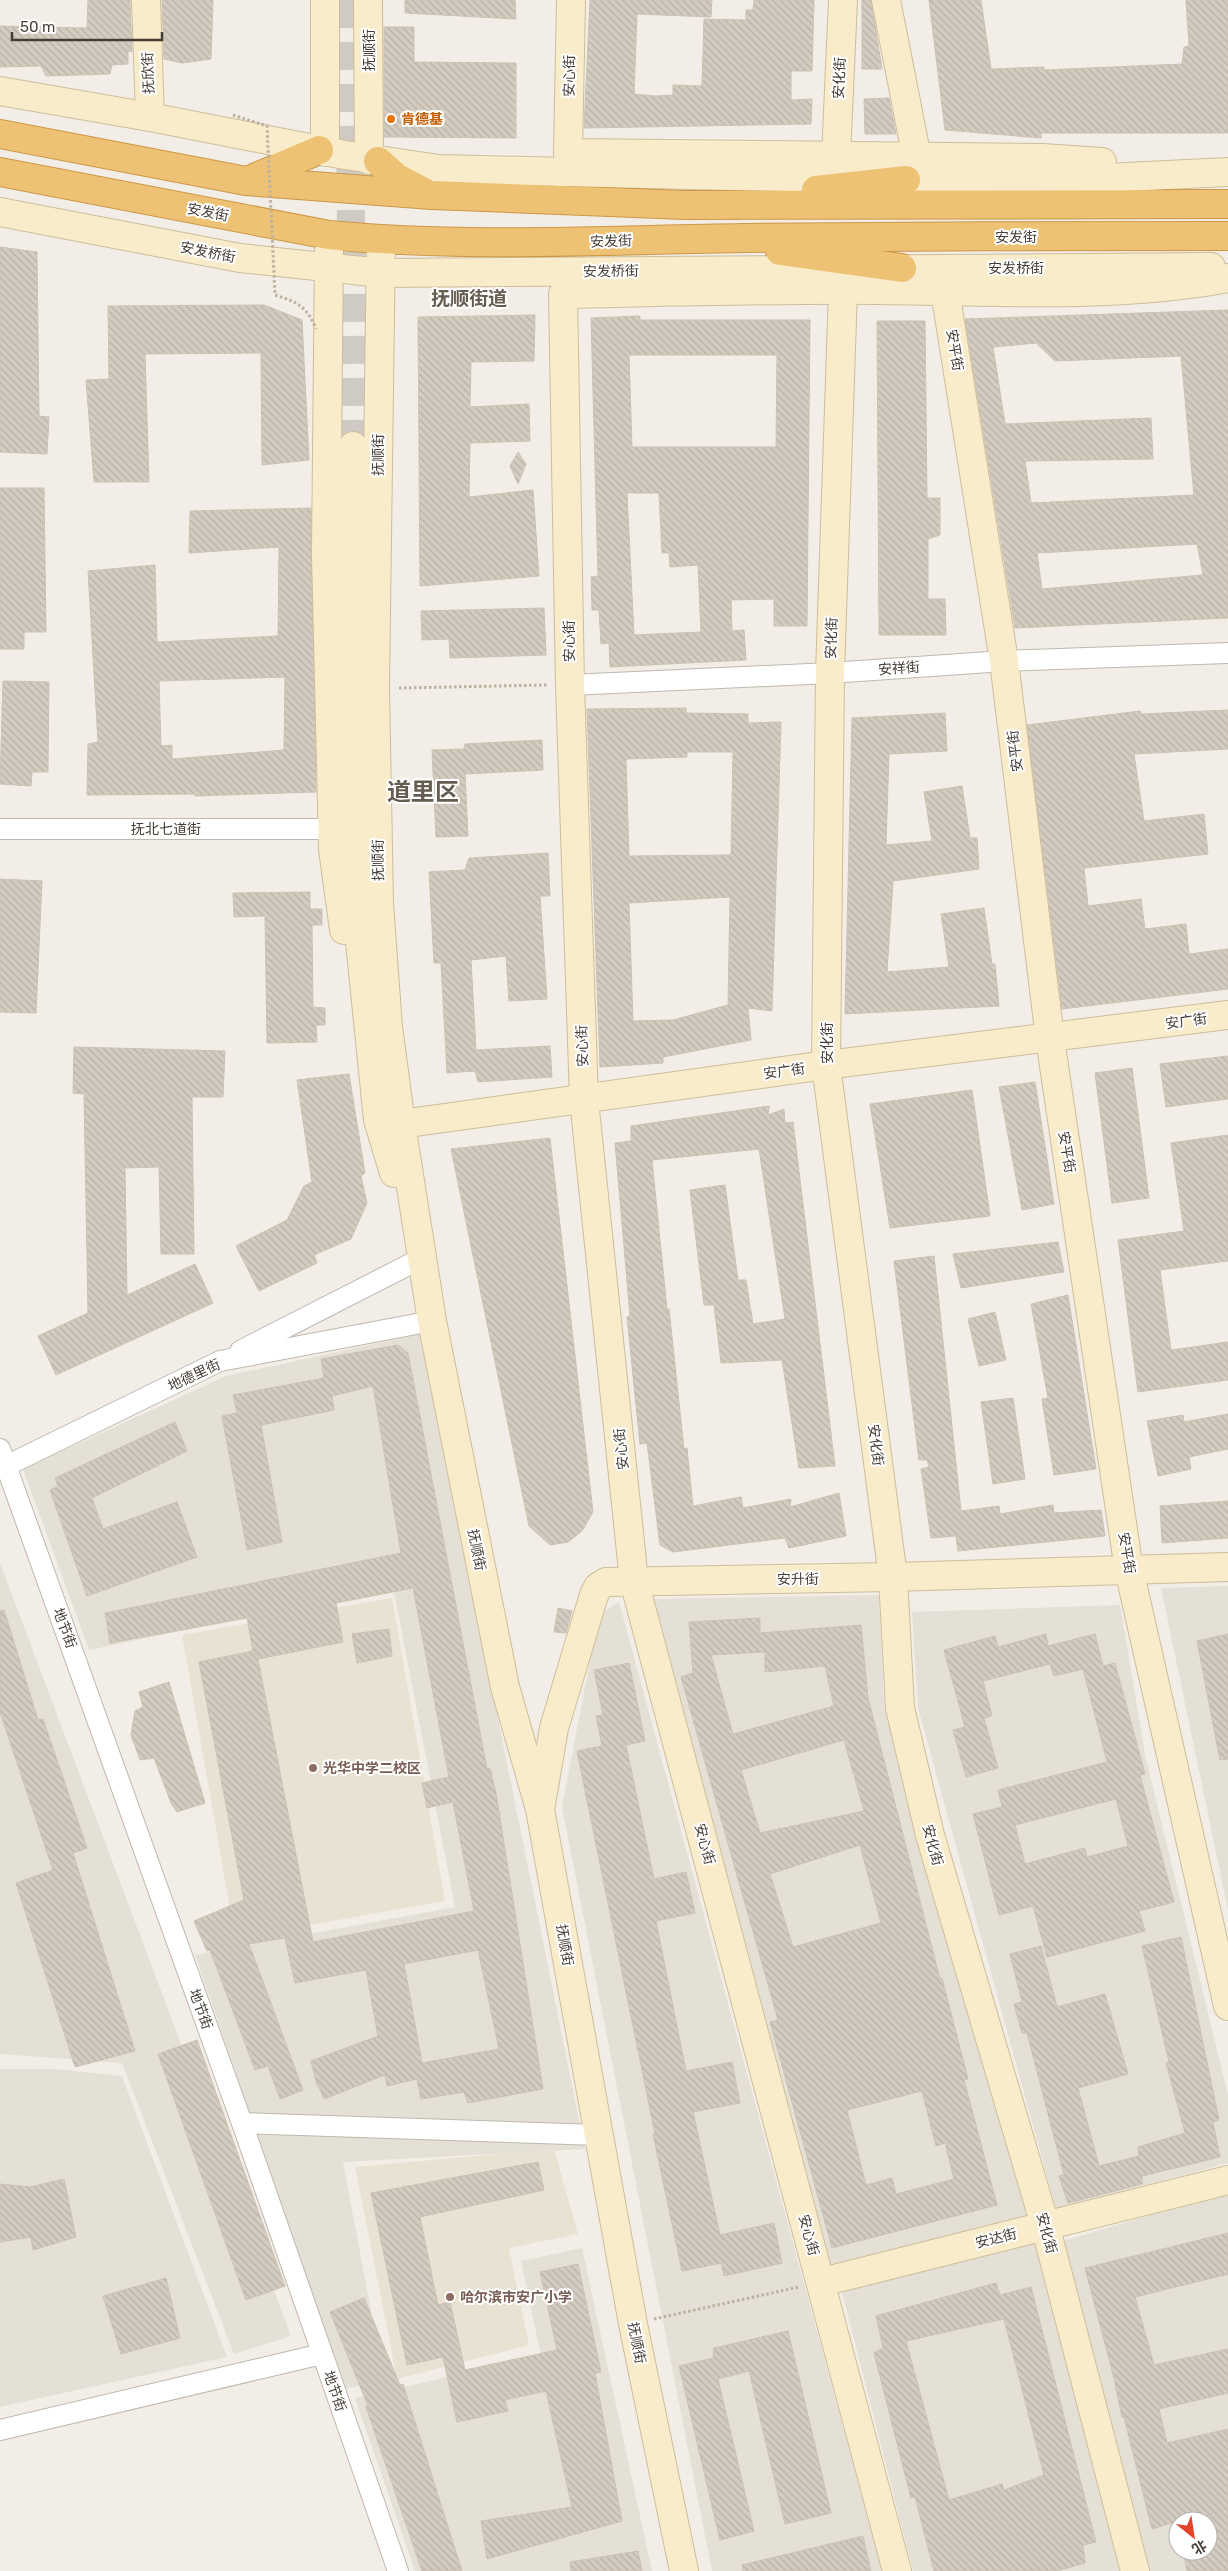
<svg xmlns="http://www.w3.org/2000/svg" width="1228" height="2571" viewBox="0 0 1228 2571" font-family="Rubik,'Noto Sans SC',sans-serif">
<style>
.residential{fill:#e5e0d6;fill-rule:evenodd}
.education{fill:#e9e2d3}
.building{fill:url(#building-back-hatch);stroke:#ccc1b2;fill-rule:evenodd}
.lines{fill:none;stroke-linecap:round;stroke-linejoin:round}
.secondary-tunnel{stroke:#cfcbc4;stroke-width:28;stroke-dasharray:28 14;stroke-linecap:butt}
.street-casing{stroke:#bfb8ae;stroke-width:22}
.secondary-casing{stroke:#cdbe9b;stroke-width:30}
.highway-casing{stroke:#cc9746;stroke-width:30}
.path{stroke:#bcb09e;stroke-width:3;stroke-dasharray:2.5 2.5;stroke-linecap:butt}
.street{stroke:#fff;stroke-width:20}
.secondary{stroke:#f9ecca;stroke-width:28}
.highway{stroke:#eec275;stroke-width:28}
.path-bridge{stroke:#bcb09e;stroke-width:3;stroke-dasharray:2.5 2.5;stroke-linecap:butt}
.food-dot{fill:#e8710a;stroke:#fff;stroke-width:2}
.education-dot{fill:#8d6e63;stroke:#fff;stroke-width:2}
.labels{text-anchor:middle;stroke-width:4;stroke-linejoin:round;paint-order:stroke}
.street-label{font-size:14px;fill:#443e37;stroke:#fff}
.food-label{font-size:14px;font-weight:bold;fill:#c56008;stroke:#fff;text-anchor:start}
.education-label{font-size:14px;font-weight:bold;fill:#785e54;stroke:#fff;text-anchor:start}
.district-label{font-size:19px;font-weight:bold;fill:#665c4f;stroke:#fff}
.town-label{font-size:24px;font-weight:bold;fill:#665c4f;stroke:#fff}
</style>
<defs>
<pattern id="building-back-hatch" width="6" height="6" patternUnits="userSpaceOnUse" patternTransform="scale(1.25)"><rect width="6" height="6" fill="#d5ccc1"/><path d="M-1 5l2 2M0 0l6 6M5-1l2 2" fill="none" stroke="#b8b0a6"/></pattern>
</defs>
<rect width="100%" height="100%" fill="#f2eee7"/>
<g class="residential">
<polygon points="420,1334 585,2149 343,2162 384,2380 345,2389 195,1955 455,1907 393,1587 89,1650 23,1469 226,1376"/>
<polygon points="0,1563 291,2336 234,2354 122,2063 0,2054"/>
<polygon points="1228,1586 1228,1910 1161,1588"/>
<polygon points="879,1595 884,1704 1028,2216 828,2266 654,1599"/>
<polygon points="619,1602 882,2571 712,2571 562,1807 599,1614"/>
<polygon points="1120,1605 1146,1759 1228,2095 1228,2163 1056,2209 918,1708 912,1612"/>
<polygon points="0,2069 56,2069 122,2076 227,2357 0,2407"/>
<path d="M1228 2192V2571H1148L1063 2241ZM1178 2521H1208V2551H1178Z"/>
<polygon points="1036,2241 1122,2571 913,2571 842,2292"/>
<polygon points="582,2248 652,2571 415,2571 355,2398 541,2356 521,2261"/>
</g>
<g class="education">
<polygon points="392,1598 445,1901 235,1938 182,1635"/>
<polygon points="554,2149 578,2234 509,2248 529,2345 397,2379 355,2167"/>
</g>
<g class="building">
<polygon points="88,0 130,0 132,52 128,51 128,64 112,65 110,74 46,76 41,66 0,67 0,26 87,28"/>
<polygon points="162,0 213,0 211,59 182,63 164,59"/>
<polygon points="405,0 515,0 516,19 405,13"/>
<polygon points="590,0 712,0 711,17 637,14 634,94 655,96 673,95 673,85 702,86 704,19 746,20 746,10 753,10 754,0 814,0 812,71 791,71 791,100 812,99 811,124 584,128"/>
<polygon points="862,0 871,0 882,69 862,69"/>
<polygon points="929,0 981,0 991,69 1044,67 1044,70 1182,64 1184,47 1189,46 1186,0 1228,0 1228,133 1041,133 1041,138 945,130"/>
<polygon points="384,27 414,27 414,62 516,63 516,138 384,137"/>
<polygon points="889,98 896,134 865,134 864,99"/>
<polygon points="0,247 37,252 39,416 49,417 47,454 0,452"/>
<polygon points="264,305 302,320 309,460 262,465 261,353 145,354 149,482 94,482 86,380 109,379 108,306"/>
<path d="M1228 310V618L1015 628 965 319ZM1036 343 1055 361 1181 356 1194 495 1031 503 1025 461 1153 459 1151 418 1005 424 993 347ZM1197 544 1203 575 1042 589 1037 553Z"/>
<polygon points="535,315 534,361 471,362 470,407 529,404 530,441 470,443 469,497 533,490 539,576 420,586 418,317"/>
<path d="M640 316V320H810L807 626H774V599L731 600 732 631 744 630 746 660 610 667 609 643 601 644 599 610H592L591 577 598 576 591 318ZM629 355H777L776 447H632ZM627 493H659L662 553H669L670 567 698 565 701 632 634 635Z"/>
<polygon points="877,321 925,321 927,498 940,498 940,535 928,539 928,599 945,599 946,635 879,635"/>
<polygon points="518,452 526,464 518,484 510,466"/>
<polygon points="0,488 44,488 46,632 24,632 24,649 0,649"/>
<path d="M311 508 316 792 195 796V794L87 795 88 744 98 742 88 571 155 565 157 642 278 636 279 547 189 553 190 511ZM285 677 284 750 172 759V745L161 746 159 681Z"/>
<polygon points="544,608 546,655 450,658 449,639 422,640 421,611"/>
<polygon points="3,681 49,682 48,772 32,772 31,786 0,784"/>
<path d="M686 708V713L748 714V723L781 722 772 1011 748 1008 751 1040 663 1057V1063L600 1067 587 709ZM687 752H733L731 855 629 856 626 759 687 757ZM730 897 728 1005 673 1020 633 1021 629 903Z"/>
<polygon points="1228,710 1228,749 1134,754 1144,821 1204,814 1208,854 1084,868 1088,906 1141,899 1145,929 1186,924 1189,954 1228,949 1228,989 1062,1009 1027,725 1140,711 1141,714"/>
<polygon points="945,713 947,751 889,754 886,845 932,841 924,792 962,786 970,838 977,838 979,869 893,881 887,972 949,967 941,914 984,908 992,964 995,964 999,1006 845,1014 852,718"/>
<polygon points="542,740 543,770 465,774 468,836 436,837 432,750 464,749 465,744"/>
<polygon points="548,853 550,896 540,896 547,999 509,1001 506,956 471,960 476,1050 550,1046 552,1077 478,1082 475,1071 447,1073 441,963 434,963 429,872 465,870 469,858"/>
<polygon points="0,879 42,881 36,1013 0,1012"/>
<polygon points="310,892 310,909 322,909 322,925 312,925 313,1007 325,1008 325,1025 316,1025 317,1042 267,1043 265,916 234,917 233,893"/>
<polygon points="74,1047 225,1051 223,1097 192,1097 194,1254 161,1254 159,1167 125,1168 127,1295 195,1264 213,1303 56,1375 38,1336 88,1313 84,1094 73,1093"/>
<polygon points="1228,1056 1228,1099 1166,1107 1160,1064"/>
<polygon points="1132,1068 1149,1198 1112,1203 1095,1073"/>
<polygon points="349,1074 365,1173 361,1176 367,1203 351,1239 314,1255 317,1263 259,1291 236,1246 287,1220 304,1186 312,1182 297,1080"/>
<polygon points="1035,1082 1054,1204 1022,1210 999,1087"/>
<polygon points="972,1090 990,1216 890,1228 870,1104"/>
<polygon points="769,1106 768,1115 784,1109 785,1123 793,1122 835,1466 799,1468 782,1360 721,1363 714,1305 704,1305 690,1190 725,1185 738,1280 746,1280 753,1324 785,1319 759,1149 652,1160 667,1309 669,1309 684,1449 687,1448 693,1506 741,1497 743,1508 791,1499 790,1507 839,1493 846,1536 789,1548 785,1538 673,1552 660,1545 647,1443 640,1444 627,1317 630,1316 615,1143 631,1141 631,1126"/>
<polygon points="1228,1135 1228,1261 1160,1270 1171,1350 1228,1342 1228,1380 1138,1392 1118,1240 1184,1231 1171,1143"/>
<polygon points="550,1138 593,1512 582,1531 568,1542 550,1545 529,1526 451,1149"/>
<polygon points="1058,1242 1064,1272 961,1288 953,1254"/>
<polygon points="934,1256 961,1511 999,1506 1000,1514 1053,1505 1054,1513 1101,1510 1105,1536 958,1551 956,1536 931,1538 921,1469 929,1467 927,1460 919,1460 894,1261"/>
<polygon points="1068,1295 1096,1469 1054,1475 1042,1399 1048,1398 1031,1304"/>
<polygon points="995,1312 1006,1360 979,1366 968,1319"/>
<path d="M398 1345 408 1353 487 1769 490 1768 496 1793 543 2089 468 2103 464 2092 421 2099 417 2079 387 2086 385 2075 324 2099 318 2085H317L311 2061 378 2036 366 1970 295 1983 285 1938 249 1944 303 2090 280 2099 268 2066 255 2070 210 1950 207 1951 194 1921 244 1900 199 1662 253 1651 247 1618 110 1643 105 1613 401 1553 373 1386 332 1396 334 1410 261 1425 282 1542 247 1550 222 1416 237 1413 233 1395 324 1378 321 1359ZM413 1588 449 1777 422 1783 427 1808 453 1802 474 1911 313 1942 258 1659 343 1642 336 1603ZM478 1950 499 2049 422 2063 404 1964Z"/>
<polygon points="1013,1398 1025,1479 993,1484 981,1402"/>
<polygon points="1228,1414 1228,1449 1189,1457 1191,1469 1158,1476 1147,1421 1183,1415 1184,1422"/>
<polygon points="175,1422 187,1451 92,1498 103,1529 177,1502 197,1557 87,1596 50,1490 58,1486 55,1478"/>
<polygon points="1228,1501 1228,1538 1162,1543 1160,1506"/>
<polygon points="558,1608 572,1611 566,1633 554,1632"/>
<polygon points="4,1610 38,1720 43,1719 87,1848 73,1853 135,2051 75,2067 16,1883 53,1870 0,1712 0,1611"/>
<path d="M760 1618V1633L861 1625 868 1698 940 1979 942 1978 968 2079 964 2080 997 2205 832 2248 770 2022 778 2020 681 1677 693 1673 689 1622ZM765 1652V1672L825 1666 834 1706 733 1734 711 1655ZM844 1740 864 1811 760 1833 741 1770ZM860 1845 881 1923 793 1947 770 1874ZM922 2091 936 2146 945 2143 954 2179 896 2194 892 2178 866 2185 847 2110Z"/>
<polygon points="389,1629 392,1656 357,1663 352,1634"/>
<path d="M1046 1634 1048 1646 1095 1634 1103 1666 1115 1663 1145 1774 1140 1775 1174 1902 1139 1911 1145 1931 1047 1957 1033 1906 999 1915 973 1814 1002 1807 998 1790 1107 1762 1083 1669 1054 1676 1050 1664 983 1681 992 1716 984 1718 998 1768 966 1777 953 1730 965 1727 944 1650 995 1636 998 1647ZM1116 1799 1128 1846 1087 1857 1085 1848 1025 1864 1015 1825Z"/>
<polygon points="1228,1634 1228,1759 1220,1760 1197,1641"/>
<polygon points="629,1663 645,1741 626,1745 654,1879 686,1872 695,1913 656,1921 686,2071 732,2062 740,2103 693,2112 720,2235 774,2223 782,2263 724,2276 721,2263 682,2271 653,2134 655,2134 577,1751 602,1746 596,1716 603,1715 594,1670"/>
<polygon points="169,1682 205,1803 177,1812 171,1803 154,1758 140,1760 131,1735 135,1711 143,1707 139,1692"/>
<polygon points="1181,1937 1219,2120 1213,2122 1220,2157 1142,2176 1142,2184 1068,2203 1059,2176 1064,2175 1027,2033 1022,2033 1014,2004 1022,2002 1010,1954 1041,1946 1057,2007 1105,1994 1128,2074 1078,2088 1099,2166 1139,2156 1138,2147 1185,2133 1166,2063 1169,2062 1142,1946"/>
<polygon points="197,2040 285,2286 246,2300 158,2054"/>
<polygon points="538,2162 544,2190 420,2217 438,2305 450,2302 465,2370 557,2350 540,2272 578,2264 601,2372 595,2373 622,2521 487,2559 481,2521 572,2507 546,2391 505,2400 508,2411 457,2422 443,2357 407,2365 371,2193"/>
<polygon points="64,2179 76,2237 33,2250 31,2237 0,2242 0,2184 30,2187"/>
<polygon points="1228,2233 1228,2274 1135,2297 1154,2365 1228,2349 1228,2393 1159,2409 1167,2443 1228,2429 1228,2571 1187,2571 1183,2551 1208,2551 1208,2516 1178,2521 1152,2529 1124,2417 1122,2417 1113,2374 1085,2268"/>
<polygon points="166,2278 180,2338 121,2354 103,2296"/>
<path d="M996 2283 1000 2295 1031 2287 1096 2542 1083 2545 1085 2563 1057 2571H934L915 2497 911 2498 874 2353 883 2348 876 2316ZM1004 2319 1044 2475 1004 2490 1002 2484 949 2500 906 2341Z"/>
<polygon points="364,2298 400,2385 403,2384 462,2571 422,2571 366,2407 368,2406 330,2312"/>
<polygon points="788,2331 831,2513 785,2524 749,2371 718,2379 754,2531 720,2540 679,2366 713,2358 714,2348"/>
<polygon points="863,2536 871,2571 743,2571 742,2565"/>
<polygon points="638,2551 642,2571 571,2571 570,2562"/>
</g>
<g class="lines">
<polyline class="secondary-tunnel" points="349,0 353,446"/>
<g class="street-casing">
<g id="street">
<polyline points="570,685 830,673 1004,661 1228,653"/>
<polyline points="0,829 332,829"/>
<polyline points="240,1351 422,1258"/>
<polyline points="0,1449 242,2123 398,2571"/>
<polyline points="0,1469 220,1361 432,1321"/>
<polyline points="242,2123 599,2135"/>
<polyline points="0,2430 322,2354"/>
</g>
</g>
<g class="secondary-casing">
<g id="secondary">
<polyline points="146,0 150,117"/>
<polyline points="368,0 369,160"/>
<polyline points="571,0 568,153 1042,158 1102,162"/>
<polyline points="886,0 917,158"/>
<polyline points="0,91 150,117 345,155 439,169 906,180 1106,178 1228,172"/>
<polyline points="325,152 325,0"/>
<polyline points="836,157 843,0"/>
<polyline points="0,212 240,258 381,273 1211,267"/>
<polyline points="381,240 375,688 379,904 388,1027 401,1124 432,1321 505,1687 540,1809 633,2324 684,2571"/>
<polyline points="329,251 326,554 333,849 344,930"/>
<polyline points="843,290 830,673 826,1065 893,1577 900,1708 930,1835 1045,2225 1135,2571"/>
<polyline points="945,291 1004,661 1050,1039 1129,1570 1228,2006"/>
<polyline points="353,446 355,838 360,942 378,1120 394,1173"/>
<polyline points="401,1124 826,1065 1228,1015"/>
<polyline points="541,1804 554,1728 594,1595 598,1587 606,1582 893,1577 1228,1567"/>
<polyline points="822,2282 1228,2180"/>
<path d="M897 2571 634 1581 584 1100 570 685 563 294C667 292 772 289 877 290 991 291 1116 299 1228 278"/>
</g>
</g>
<g class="highway-casing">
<g id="highway">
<polyline points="0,134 246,181 432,195 685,205 1228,204"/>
<polyline points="378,161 397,178 424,192"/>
<path d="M0 172 329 235C467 248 605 240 744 238 905 236 1067 236 1228 236"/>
<polyline points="254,178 319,150"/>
<polyline points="816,190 906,180"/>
<polyline points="780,251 902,268"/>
</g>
</g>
<g class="path">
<polyline points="399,688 547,685"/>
<polyline points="654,2319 799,2287"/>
</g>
<use href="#street" class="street"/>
<use href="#secondary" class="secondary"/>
<use href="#highway" class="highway"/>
<path class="path-bridge" d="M233 115 267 126 275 295C298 302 307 307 316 329"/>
</g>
<circle class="food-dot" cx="391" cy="119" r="5"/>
<g class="education-dot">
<circle cx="313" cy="1768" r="5"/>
<circle cx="450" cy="2297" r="5"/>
</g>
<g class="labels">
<g class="street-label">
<text transform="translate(369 50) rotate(-90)" y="5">抚顺街</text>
<text transform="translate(148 73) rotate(-92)" y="5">抚欣街</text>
<text transform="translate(569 76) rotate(-89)" y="5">安心街</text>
<text transform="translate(839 78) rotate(-87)" y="5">安化街</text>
<text transform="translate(208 212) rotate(11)" y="5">安发街</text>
<text x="1016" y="242">安发街</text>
<text transform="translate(611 241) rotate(-2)" y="5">安发街</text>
<text transform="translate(208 252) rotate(11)" y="5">安发桥街</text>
<text x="1016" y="273">安发桥街</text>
<text transform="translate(611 271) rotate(-1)" y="5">安发桥街</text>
<text transform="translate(955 350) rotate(81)" y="5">安平街</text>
<text transform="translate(378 455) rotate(-89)" y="5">抚顺街</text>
<text transform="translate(831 638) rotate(-88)" y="5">安化街</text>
<text transform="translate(569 641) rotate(-91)" y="5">安心街</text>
<text transform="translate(899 668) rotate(-4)" y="5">安祥街</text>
<text transform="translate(1015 751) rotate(-97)" y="5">安平街</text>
<text x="166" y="834">抚北七道街</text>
<text transform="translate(378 860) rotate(-91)" y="5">抚顺街</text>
<text transform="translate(1186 1021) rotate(-8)" y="5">安广街</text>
<text transform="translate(827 1043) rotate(-90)" y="5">安化街</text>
<text transform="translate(582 1046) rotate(-92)" y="5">安心街</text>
<text transform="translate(784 1071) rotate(-8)" y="5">安广街</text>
<text transform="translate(1067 1152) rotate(81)" y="5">安平街</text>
<text transform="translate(194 1375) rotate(-25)" y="5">地德里街</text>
<text transform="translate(876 1445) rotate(83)" y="5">安化街</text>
<text transform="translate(621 1449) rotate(-96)" y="5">安心街</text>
<text transform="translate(477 1550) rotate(79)" y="5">抚顺街</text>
<text transform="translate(1127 1553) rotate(81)" y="5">安平街</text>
<text transform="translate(798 1579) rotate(-1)" y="5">安升街</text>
<text transform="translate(65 1628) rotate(70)" y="5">地节街</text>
<text transform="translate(705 1844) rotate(75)" y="5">安心街</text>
<text transform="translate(933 1845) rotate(75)" y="5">安化街</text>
<text transform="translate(565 1945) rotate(80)" y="5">抚顺街</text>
<text transform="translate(201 2009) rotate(70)" y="5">地节街</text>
<text transform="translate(1047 2233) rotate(75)" y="5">安化街</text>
<text transform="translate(809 2235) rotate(75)" y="5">安心街</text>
<text transform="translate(996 2238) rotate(-14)" y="5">安达街</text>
<text transform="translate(637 2343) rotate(79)" y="5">抚顺街</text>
<text transform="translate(335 2391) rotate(71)" y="5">地节街</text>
</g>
<g class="food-label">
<text x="401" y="124">肯德基</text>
</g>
<g class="education-label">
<text x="323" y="1773">光华中学二校区</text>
<text x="460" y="2302">哈尔滨市安广小学</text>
</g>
<g class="district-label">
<text x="469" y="305">抚顺街道</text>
</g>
<g class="town-label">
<text x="423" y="800">道里区</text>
</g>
</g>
<g transform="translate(1193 2536) rotate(150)"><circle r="24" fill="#ffffff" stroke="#b4b2af"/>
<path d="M0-4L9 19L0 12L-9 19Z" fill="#e3422d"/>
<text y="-8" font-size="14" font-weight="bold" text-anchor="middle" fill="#443e37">北</text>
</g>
<path d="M12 32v8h150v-8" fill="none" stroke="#443e37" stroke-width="2.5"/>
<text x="20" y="32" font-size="15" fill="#443e37" stroke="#ffffff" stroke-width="4" paint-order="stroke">50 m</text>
</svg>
